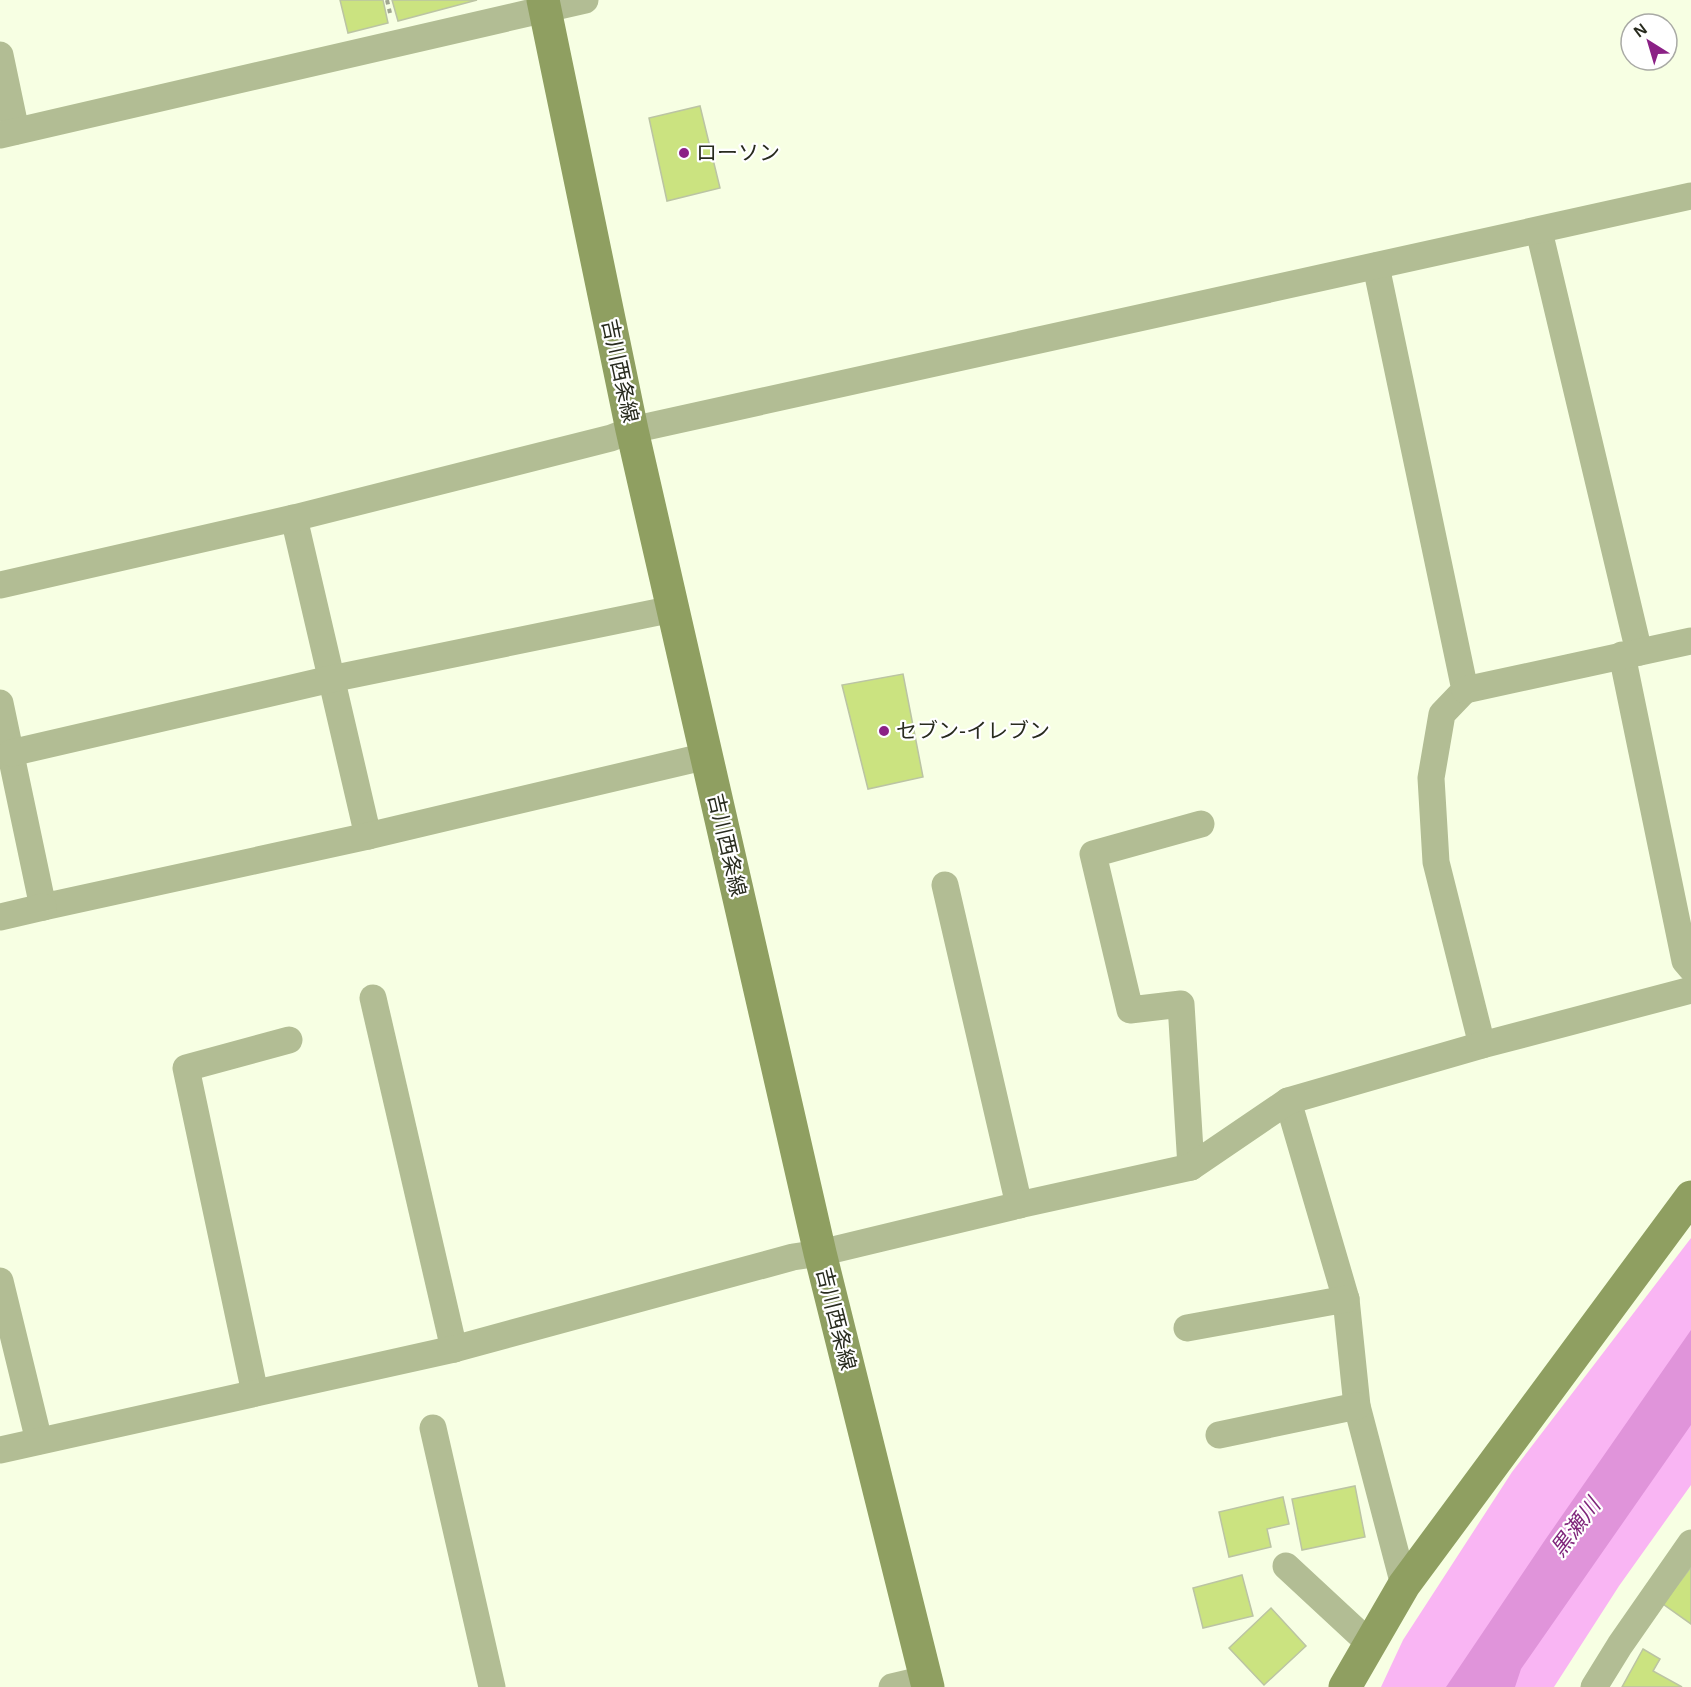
<svg xmlns="http://www.w3.org/2000/svg" width="1691" height="1687" viewBox="0 0 1691 1687" font-family="Arial,'Noto Sans JP',sans-serif">
<style>
.green{fill:#f9b5f3}
.water{fill:#e094da}
.building{fill:#cbe380;stroke:#bbc4a3;stroke-width:1.5}
.lines{fill:none;stroke-linecap:round;stroke-linejoin:round}
.path{stroke:#a0a690;stroke-width:4;stroke-dasharray:4.5 4.5;stroke-linecap:butt}
.street{stroke:#b2bd94;stroke-width:27}
.secondary{stroke:#8f9f61;stroke-width:33}
.poi-dot{fill:#8b2186;stroke:#fff;stroke-width:2}
.labels{text-anchor:middle;stroke-width:4.5;stroke-linejoin:round;paint-order:stroke}
.poi-label{font-size:21px;fill:#282b1e;stroke:#fff;text-anchor:start}
.street-label{font-size:21px;fill:#282b1e;stroke:#fff}
.water-label{font-size:22px;font-style:italic;fill:#7f267b;stroke:#fff}
</style>
<rect width="100%" height="100%" fill="#f7ffe3"/>
<polygon class="green" points="1691,1238 1691,1485 1619,1586 1554,1687 1381,1687 1403,1640 1512,1472"/>
<polygon class="water" points="1691,1330 1691,1425 1521,1669 1515,1687 1446,1687 1545,1540"/>
<g class="building">
<polygon points="340,0 383,0 388,23 348,33"/>
<polygon points="392,0 477,0 398,21"/>
<polygon points="700,106 720,188 667,201 649,118"/>
<polygon points="903,674 923,777 868,789 842,685"/>
<polygon points="1355,1486 1365,1537 1302,1550 1292,1499"/>
<polygon points="1283,1497 1289,1524 1267,1529 1271,1547 1229,1557 1219,1512"/>
<polygon points="1691,1567 1691,1624 1663,1604"/>
<polygon points="1242,1575 1253,1616 1203,1628 1193,1588"/>
<polygon points="1271,1608 1306,1646 1264,1685 1229,1648"/>
<polygon points="1643,1649 1660,1659 1653,1671 1682,1687 1622,1687"/>
</g>
<g class="lines">
<polyline class="path" points="387,0 390,13"/>
<g class="street">
<polyline points="0,55 16,131"/>
<polyline points="0,135 585,0"/>
<polyline points="1539,231 1639,652"/>
<polyline points="1376,266 1465,690 1442,714 1431,778 1436,862 1482,1045"/>
<polyline points="294,518 368,836"/>
<polyline points="0,585 294,518 611,438 632,430 1691,196"/>
<polyline points="1622,655 1685,961 1691,968"/>
<polyline points="1465,690 1691,641"/>
<polyline points="0,703 43,907 368,836 707,756"/>
<polyline points="11,753 331,679 673,609"/>
<polyline points="945,885 1019,1205"/>
<polyline points="0,917 43,907"/>
<polyline points="373,998 454,1349"/>
<polyline points="1288,1101 1346,1299 1357,1406 1404,1585"/>
<polyline points="1191,1167 1181,1004 1130,1010 1093,854 1201,824"/>
<polyline points="0,1281 39,1441"/>
<polyline points="1187,1328 1346,1299"/>
<polyline points="255,1393 186,1068 289,1040"/>
<polyline points="433,1428 492,1687"/>
<polyline points="1219,1435 1357,1406"/>
<polyline points="0,1450 454,1349 793,1257 820,1253 1019,1205 1191,1167 1288,1101 1482,1045 1691,990"/>
<polyline points="1286,1566 1369,1643"/>
<polyline points="892,1687 926,1679"/>
<polyline points="1594,1687 1620,1645 1691,1543"/>
</g>
<g class="secondary">
<polyline points="543,0 632,430 820,1253 928,1687"/>
<polyline points="1345,1687 1404,1585 1691,1197"/>
</g>
</g>
<g class="poi-dot">
<circle cx="684" cy="153" r="6"/>
<circle cx="884" cy="731" r="6"/>
</g>
<g class="labels">
<g class="poi-label">
<text x="696" y="160">ローソン</text>
<text x="896" y="738">セブン-イレブン</text>
</g>
<g class="street-label">
<text transform="translate(620 371) rotate(78)" y="7">吉川西条線</text>
<text transform="translate(727 845) rotate(77)" y="7">吉川西条線</text>
<text transform="translate(836 1319) rotate(76)" y="7">吉川西条線</text>
</g>
<g class="water-label">
<text transform="translate(1575 1527) rotate(-53)" y="8">黒瀬川</text>
</g>
</g>
<g transform="translate(1649 42) rotate(323)"><circle r="28" fill="#ffffff" stroke="#a9aaa5" stroke-width="1.5"/>
<path d="M0-4.5L10 22L0 15L-10 22Z" fill="#8b2186"/>
<text y="-9" font-size="16" font-weight="bold" text-anchor="middle" fill="#282b1e">N</text>
</g>
</svg>
